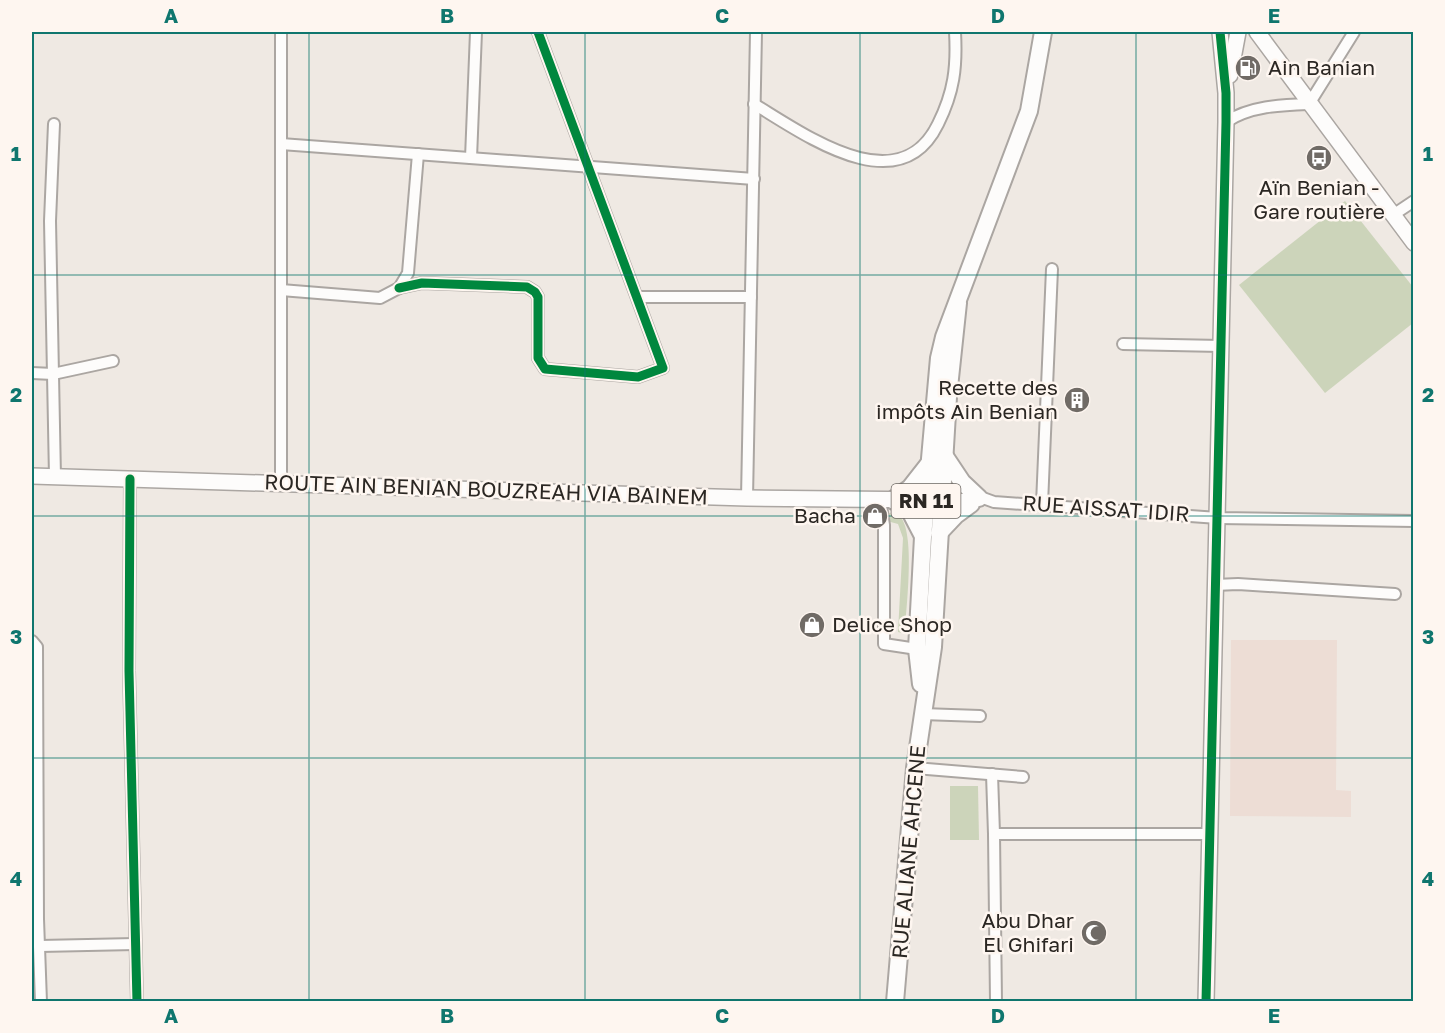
<svg xmlns="http://www.w3.org/2000/svg" width="1445" height="1033" viewBox="0 0 1445 1033" font-family="'Golos Text',sans-serif">
<style>
.commercial{fill:#edddd5}
.green{fill:#ccd4ba}
.lines{fill:none;stroke-linecap:round;stroke-linejoin:round}
.street-casing{stroke:#aba6a2;stroke-width:14}
.secondary-casing{stroke:#aba6a2;stroke-width:18}
.primary-casing{stroke:#aba6a2;stroke-width:20}
.street{stroke:#fdfcfb;stroke-width:10}
.secondary{stroke:#fdfcfb;stroke-width:15}
.primary{stroke:#fdfcfb;stroke-width:16}
.cycleway-casing{stroke:#fef6f0;stroke-width:13}
.cycleway{stroke:#00873e;stroke-width:9}
.grid{fill:none;stroke:#0f766e;stroke-width:1.5;stroke-opacity:0.55}
.labels{text-anchor:middle;stroke-width:5;stroke-linejoin:round;paint-order:stroke}
.shield{fill:#fef6f0;stroke:#6a6560;stroke-width:1.5}
.shield-label{font-size:20px;font-weight:bold;fill:#2b2723}
.poi-label{font-size:21px;fill:#2b2723;stroke:#fef6f0;text-anchor:end}
.street-label{font-size:21px;fill:#2b2723;stroke:#fef6f0}
.neatline{fill:none;stroke:#0f766e;stroke-width:2}
.grid-label{font-size:20px;text-anchor:middle;font-weight:bold;fill:#0f766e}
</style>
<rect width="100%" height="100%" fill="#efe9e3"/>
<polygon class="commercial" points="1231,640 1337,640 1336,790 1351,791 1351,817 1230,816"/>
<g class="green">
<polygon points="1345,201 1413,287 1413,323 1325,393 1239,285"/>
<path d="M887 513C888 513 896 514 897 514 917 524 906 609 905 630L902 633 898 632 903 538 898 524 887 521Z"/>
<polygon points="950,786 978,786 979,840 950,840"/>
</g>
<g class="lines">
<g class="street-casing">
<g id="street">
<path d="M754 104C804 134 899 204 938 124 954 92 957 67 955 32"/>
<path d="M1226 122C1250 106 1281 105 1309 104L1354 32"/>
<polyline points="54,124 50,221 55,477"/>
<polyline points="281,144 754,179"/>
<polyline points="471,158 476,32"/>
<polyline points="1393,215 1414,201"/>
<polyline points="399,288 422,283 527,287 535,292 538,297 538,358 545,369 638,377 663,368 538,32"/>
<polyline points="281,290 380,298 399,288 408,273 418,154"/>
<polyline points="638,297 751,297"/>
<polyline points="1123,344 1221,346"/>
<polyline points="32,373 53,374 113,361"/>
<polyline points="130,479 129,671 137,1002"/>
<polyline points="281,485 281,32"/>
<polyline points="747,498 756,32"/>
<polyline points="880,500 884,525 884,644 917,649"/>
<polyline points="941,500 983,498 994,502 1218,518 1414,521"/>
<polyline points="1042,504 1052,269"/>
<polyline points="1215,585 1238,584 1395,594"/>
<polyline points="32,641 37,647 38,919 41,1002"/>
<polyline points="922,714 980,716"/>
<polyline points="915,768 1023,777"/>
<polyline points="992,774 994,834 1209,834"/>
<polyline points="994,834 996,1002"/>
<polyline points="40,946 135,944"/>
</g>
</g>
<g class="secondary-casing">
<g id="secondary">
<polyline points="1257,32 1414,243"/>
<polyline points="1230,75 1238,32"/>
<polyline points="32,476 747,498 937,500"/>
<polyline points="1206,1002 1226,122 1226,93 1220,32"/>
</g>
</g>
<g class="primary-casing">
<g id="primary">
<polyline points="944,455 962,482 979,498"/>
<polyline points="893,500 910,488 928,465"/>
<polyline points="893,500 910,511 922,534"/>
<polyline points="939,533 956,515 971,504"/>
<polyline points="921,684 917,649 923,537 939,358 944,337 1029,111 1043,32"/>
<polyline points="895,1002 915,768 933,647 948,397 958,303"/>
</g>
</g>
<use href="#street" class="street"/>
<use href="#secondary" class="secondary"/>
<use href="#primary" class="primary"/>
<g class="cycleway-casing">
<g id="cycleway">
<polyline points="399,288 422,283 527,287 535,292 538,297 538,358 545,369 638,377 663,368 538,32"/>
<polyline points="130,479 129,671 137,1002"/>
<polyline points="1206,1002 1226,122 1226,93 1220,32"/>
</g>
</g>
<use href="#cycleway" class="cycleway"/>
</g>
<path class="grid" d="M309 32V1002M585 32V1002M860 32V1002M1136 32V1002M32 275H1414M32 516H1414M32 758H1414"/>
<defs>
<g id="fuel-disc" transform="scale(1.35)"><circle r="9.5" fill="#706b66" stroke="#fef6f0"/><path d="M-5.5-6h7V0h2V4h1.3V-2.5L3-4.5l.8-.8L6-3V5H2.5V1h-1V6h-7ZM-4.2-4.7v3.2H.2V-4.7Z" fill="#fff"/></g>
<g id="bus-disc" transform="scale(1.35)"><circle r="9.5" fill="#706b66" stroke="#fef6f0"/><path d="M-5-6H5V4H4V6H2V4H-2V6H-4V4H-5ZM-3.5-4V0h7V-4ZM-3.5 1.2v1.5H-2V1.2ZM2 1.2v1.5H3.5V1.2Z" fill="#fff"/></g>
<g id="building-disc" transform="scale(1.35)"><circle r="9.5" fill="#706b66" stroke="#fef6f0"/><path d="M-4-6H4V6H1V3H-1V6H-4ZM-2.5-4.3h1.7v1.8h-1.7ZM.8-4.3h1.7v1.8H.8ZM-2.5-1h1.7V.8h-1.7ZM.8-1h1.7V.8H.8Z" fill="#fff"/></g>
<g id="shop-disc" transform="scale(1.35)"><circle r="9.5" fill="#706b66" stroke="#fef6f0"/><path d="M-5-2.5h2.3a2.7 3.5 0 0 1 5.4 0H5L5.5 6h-11ZM-1.5-2.5h3a1.5 2.3 0 0 0-3 0Z" fill="#fff"/></g>
<g id="mosque-disc" transform="scale(1.35)"><circle r="9.5" fill="#706b66" stroke="#fef6f0"/><path d="M3.5-4.9A6 6 0 1 0 3.5 4.9A5 5 0 1 1 3.5-4.9Z" fill="#fff"/></g>
</defs>
<g fill-rule="evenodd">
<use href="#fuel-disc" x="1248" y="68"/>
<use href="#bus-disc" x="1319" y="158"/>
<use href="#building-disc" x="1077" y="400"/>
<use href="#shop-disc" x="875" y="516"/>
<use href="#shop-disc" x="812" y="625"/>
<use href="#mosque-disc" x="1094" y="933"/>
</g>
<g class="labels">
<rect class="shield" x="891.5" y="484" width="69" height="34" rx="4.5"/>
<g class="shield-label">
<text x="926" y="508">RN 11</text>
</g>
<g class="poi-label">
<text x="1268" y="75" text-anchor="start">Ain Banian</text>
<text x="1319" y="195" text-anchor="middle">Aïn Benian -<tspan x="1319" dy="24">Gare routière</tspan></text>
<text x="1058" y="395">Recette des<tspan x="1058" dy="24">impôts Ain Benian</tspan></text>
<text x="856" y="523">Bacha</text>
<text x="832" y="632" text-anchor="start">Delice Shop</text>
<text x="1074" y="928">Abu Dhar<tspan x="1074" dy="24">El Ghifari</tspan></text>
</g>
<g class="street-label">
<text transform="translate(486 490) rotate(2)" y="7">ROUTE AIN BENIAN BOUZREAH VIA BAINEM</text>
<text transform="translate(1106 509) rotate(4)" y="7">RUE AISSAT IDIR</text>
<text transform="translate(909 852) rotate(-85)" y="7">RUE ALIANE AHCENE</text>
</g>
</g>
<rect width="1445" height="1033" fill="none" stroke="#fef6f0" stroke-width="66"/>
<rect x="33" y="33" width="1379" height="967" class="neatline"/>
<g class="grid-label">
<text x="171" y="23">A</text>
<text x="447" y="23">B</text>
<text x="722" y="23">C</text>
<text x="998" y="23">D</text>
<text x="1274" y="23">E</text>
<text x="16" y="161">1</text>
<text x="1428" y="161">1</text>
<text x="16" y="402">2</text>
<text x="1428" y="402">2</text>
<text x="16" y="644">3</text>
<text x="1428" y="644">3</text>
<text x="16" y="886">4</text>
<text x="1428" y="886">4</text>
<text x="171" y="1023">A</text>
<text x="447" y="1023">B</text>
<text x="722" y="1023">C</text>
<text x="998" y="1023">D</text>
<text x="1274" y="1023">E</text>
</g>
</svg>
